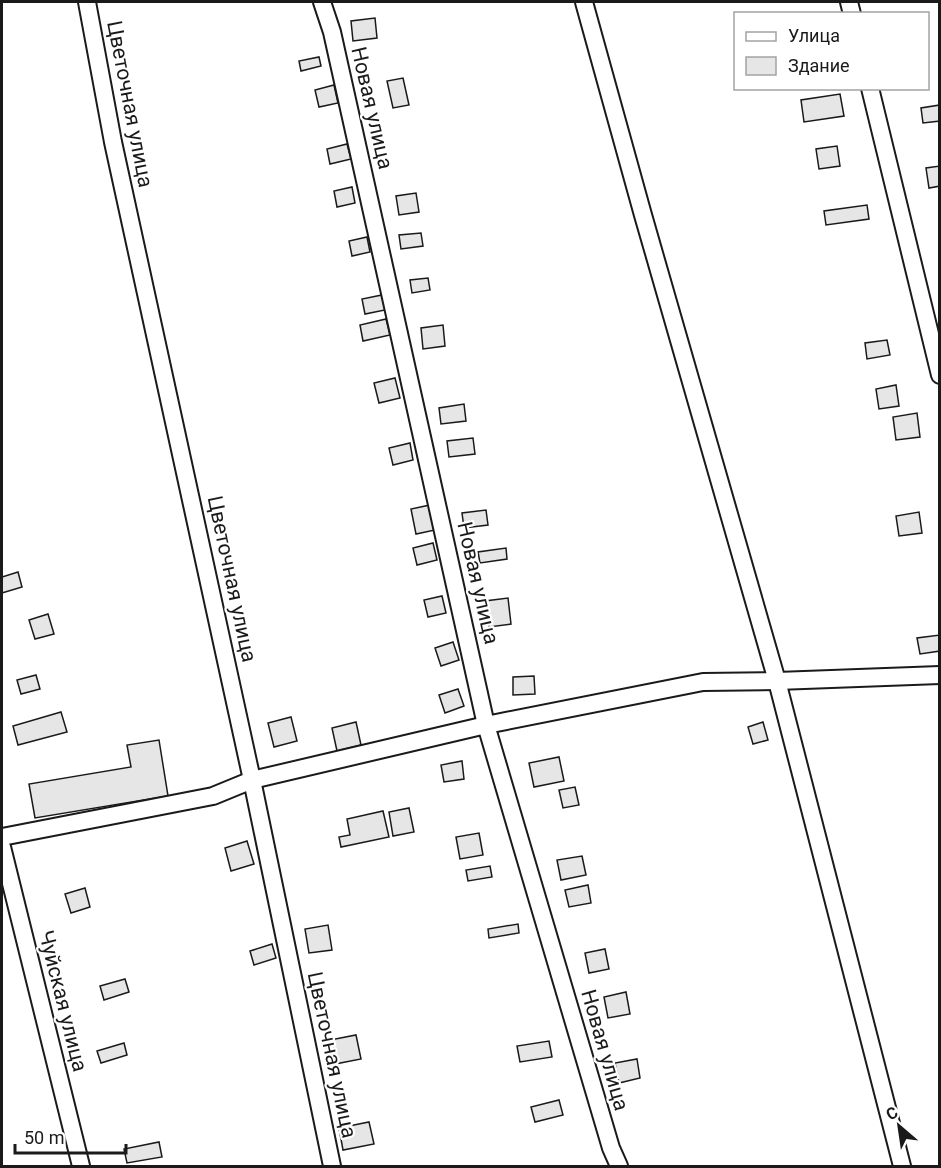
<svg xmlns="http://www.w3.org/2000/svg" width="941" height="1168" viewBox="0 0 941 1168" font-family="Roboto,sans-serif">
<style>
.building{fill:#e6e6e6;stroke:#1a1a1a;stroke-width:1.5}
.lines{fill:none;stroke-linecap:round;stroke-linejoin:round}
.minor-casing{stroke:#1a1a1a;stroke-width:20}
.minor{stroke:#fff;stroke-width:16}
.labels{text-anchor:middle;stroke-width:4.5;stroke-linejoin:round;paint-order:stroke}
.street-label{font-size:21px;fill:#1a1a1a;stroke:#fff}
</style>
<rect width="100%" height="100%" fill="#fff"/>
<g class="building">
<polygon points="375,18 377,38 353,41 351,21"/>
<polygon points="319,57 321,66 301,71 299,61"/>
<polygon points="403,78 409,105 393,108 387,81"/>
<polygon points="334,85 338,103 319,107 315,90"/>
<polygon points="840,94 844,116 804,122 801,100"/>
<polygon points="940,105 940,121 923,123 921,108"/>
<polygon points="347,144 351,159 330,164 327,149"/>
<polygon points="837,146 840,166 819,169 816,149"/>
<polygon points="940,166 940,186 929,188 926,168"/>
<polygon points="352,187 355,203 337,207 334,191"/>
<polygon points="416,193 419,212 399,215 396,196"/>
<polygon points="867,205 869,219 826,225 824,211"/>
<polygon points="421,233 423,246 401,249 399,235"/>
<polygon points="367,237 370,252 352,256 349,241"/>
<polygon points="428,278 430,290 412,293 410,280"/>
<polygon points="382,295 385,310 365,314 362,299"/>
<polygon points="386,319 390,335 363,341 360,325"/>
<polygon points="443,325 445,346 423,349 421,328"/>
<polygon points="887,340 890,355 867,359 865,343"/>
<polygon points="395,378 400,398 379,403 374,383"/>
<polygon points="896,385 899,406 879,409 876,389"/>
<polygon points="464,404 466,421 441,424 439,408"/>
<polygon points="917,413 920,437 896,440 893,417"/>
<polygon points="473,438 475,454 449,457 447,441"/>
<polygon points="410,443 413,460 393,465 389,448"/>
<polygon points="430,505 435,530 416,534 411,509"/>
<polygon points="486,510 488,525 464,528 462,513"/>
<polygon points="919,512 922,533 899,536 896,516"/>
<polygon points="433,543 437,560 417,565 413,548"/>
<polygon points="506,548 507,559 480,563 478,552"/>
<polygon points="18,572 22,587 2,593 2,577"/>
<polygon points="442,596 446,613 428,617 424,600"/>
<polygon points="508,598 511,624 489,627 485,601"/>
<polygon points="48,614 54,634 35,639 29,620"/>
<polygon points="940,635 940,651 920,654 917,638"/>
<polygon points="453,642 459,660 441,666 435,648"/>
<polygon points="36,675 40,689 21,694 17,680"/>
<polygon points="534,676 535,694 513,695 513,677"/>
<polygon points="458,689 464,706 445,713 439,695"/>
<polygon points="61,712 67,732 18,745 13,726"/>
<polygon points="291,717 297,741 274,747 268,723"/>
<polygon points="356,722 361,745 337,751 332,728"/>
<polygon points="763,722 768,740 753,744 748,727"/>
<polygon points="159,740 168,796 35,818 29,784 131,767 127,745"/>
<polygon points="559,757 564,781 534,787 529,763"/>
<polygon points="462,761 464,779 444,782 441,765"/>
<polygon points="575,787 579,805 563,808 559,790"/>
<polygon points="409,808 414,832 393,836 389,812"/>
<polygon points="383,811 389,837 341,847 339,837 350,835 347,819"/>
<polygon points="479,833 483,855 460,859 456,837"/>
<polygon points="247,841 254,864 231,871 225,848"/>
<polygon points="582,856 586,875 561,880 557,860"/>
<polygon points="490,866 492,877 468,881 466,870"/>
<polygon points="588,885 591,903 569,907 565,890"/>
<polygon points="85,888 90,907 71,913 65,894"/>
<polygon points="518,924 519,933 489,938 488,929"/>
<polygon points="328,925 332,950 309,953 305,929"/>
<polygon points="272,944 276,958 254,965 250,951"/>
<polygon points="605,949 609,969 589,973 585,953"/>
<polygon points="125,979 129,992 104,1000 100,986"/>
<polygon points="626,992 630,1014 608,1018 604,997"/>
<polygon points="356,1035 361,1059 330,1065 325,1041"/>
<polygon points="549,1041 552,1057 520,1062 517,1046"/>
<polygon points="124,1043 127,1055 101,1063 97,1051"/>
<polygon points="637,1059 640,1078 619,1083 615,1063"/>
<polygon points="559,1100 563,1115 535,1122 531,1107"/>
<polygon points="369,1122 374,1144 343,1150 339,1128"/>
<polygon points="159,1142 162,1157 127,1163 124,1149"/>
</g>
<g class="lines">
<g class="minor-casing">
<g id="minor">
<polyline points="87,2 113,142 252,780 332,1166"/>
<polyline points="322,2 332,32 486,725 611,1148 619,1166"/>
<polyline points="584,2 643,215 777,681 902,1166"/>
<polyline points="849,2 852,14"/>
<polyline points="870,88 940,375"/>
<polyline points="2,837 213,796 252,780 486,725 703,682 777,681 940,675"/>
<polyline points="2,847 81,1166"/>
</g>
</g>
<use href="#minor" class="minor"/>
</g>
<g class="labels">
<g class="street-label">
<text transform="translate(130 104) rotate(79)" y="7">Цветочная улица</text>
<text transform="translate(372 108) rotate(77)" y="7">Новая улица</text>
<text transform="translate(232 579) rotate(78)" y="7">Цветочная улица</text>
<text transform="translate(478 583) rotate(77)" y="7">Новая улица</text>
<text transform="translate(63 1001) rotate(76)" y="7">Чуйская улица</text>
<text transform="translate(605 1050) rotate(74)" y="7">Новая улица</text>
<text transform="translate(332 1055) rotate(78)" y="7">Цветочная улица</text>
</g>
</g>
<rect width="941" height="1168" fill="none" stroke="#1a1a1a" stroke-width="6"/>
<rect x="734" y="12" width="195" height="78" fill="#ffffff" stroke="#a3a3a3" stroke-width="1.5"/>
<rect x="746" y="32" width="30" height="9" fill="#ffffff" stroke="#a3a3a3" stroke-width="1.5"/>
<text x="788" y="42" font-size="18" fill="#1a1a1a">Улица</text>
<rect x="746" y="57" width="30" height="18" fill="#e6e6e6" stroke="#a3a3a3" stroke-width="1.5"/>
<text x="788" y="72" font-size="18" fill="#1a1a1a">Здание</text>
<g transform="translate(899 1126) rotate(331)" stroke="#ffffff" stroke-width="4.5" paint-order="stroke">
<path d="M0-4.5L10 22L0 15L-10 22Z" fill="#1a1a1a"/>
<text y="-9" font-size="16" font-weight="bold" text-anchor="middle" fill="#1a1a1a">С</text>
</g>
<path d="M15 1144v9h111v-9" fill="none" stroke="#1a1a1a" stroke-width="3"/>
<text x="24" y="1144" font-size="18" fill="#1a1a1a" stroke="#ffffff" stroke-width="4.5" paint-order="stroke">50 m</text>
</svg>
